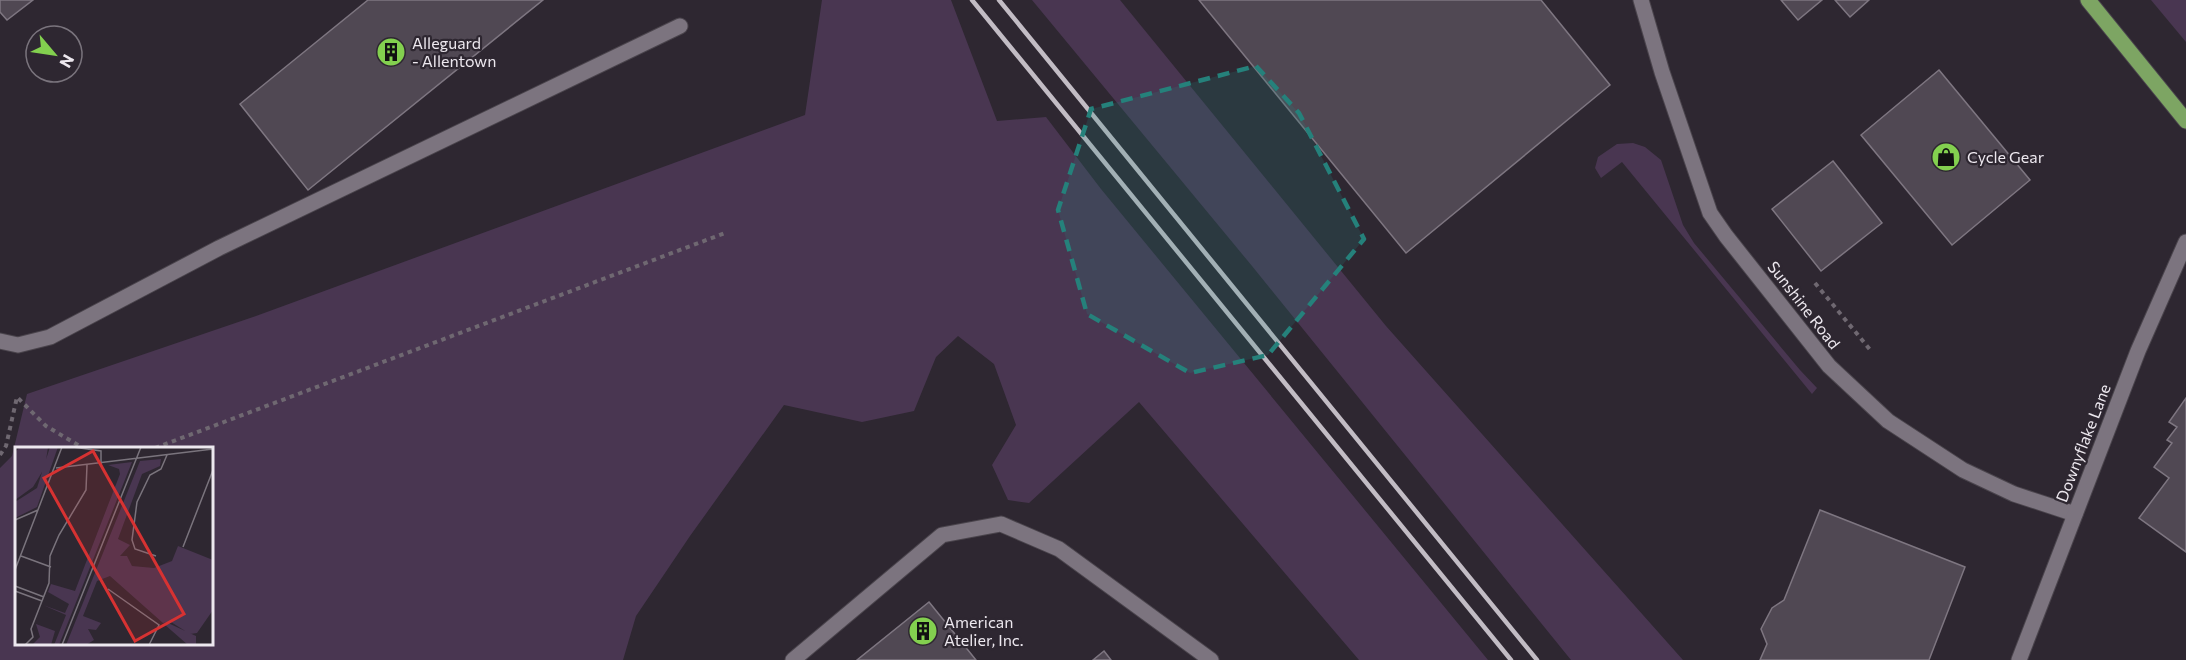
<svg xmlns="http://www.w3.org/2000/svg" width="2186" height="660" viewBox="0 0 2186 660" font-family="Commissioner,sans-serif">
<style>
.green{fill:#493651;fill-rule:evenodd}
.building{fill:#504853;stroke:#7e7681;stroke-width:1.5}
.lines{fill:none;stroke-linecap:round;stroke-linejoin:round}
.lane-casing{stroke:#4a444c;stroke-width:17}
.secondary-casing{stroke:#4a444c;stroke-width:17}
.primary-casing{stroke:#4a444c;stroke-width:17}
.path{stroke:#6f6871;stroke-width:4;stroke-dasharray:4.5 4.5;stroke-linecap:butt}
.lane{stroke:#7c747f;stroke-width:15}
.secondary{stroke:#7c747f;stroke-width:15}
.primary{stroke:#7da563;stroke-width:15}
.rail{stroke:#c2bcc4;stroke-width:4.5}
.marked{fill:#25817b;fill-opacity:0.2;stroke:#25817b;stroke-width:4.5;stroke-dasharray:12 8;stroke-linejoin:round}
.labels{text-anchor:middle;stroke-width:4.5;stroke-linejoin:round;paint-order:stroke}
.poi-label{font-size:16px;fill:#ede8ef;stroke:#2e2731;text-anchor:start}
.street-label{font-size:16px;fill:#ede8ef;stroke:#2e2731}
.inset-road{fill:none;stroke:#7a747d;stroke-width:1.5}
.view{fill:#d73232;fill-opacity:0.15;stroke:#d73232;stroke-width:3}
.inset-edge{fill:none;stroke:#ede8ef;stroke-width:3}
</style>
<rect width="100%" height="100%" fill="#2e2731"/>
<g class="green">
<path d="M822 0H951L997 121 1046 117 1101 189 1488 660H1359L1139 402 1029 503 1008 500 992 465 1016 425 994 364 958 336 936 357 914 411 862 422 784 405 690 536 636 616 623 660H0V468L12 456 27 394 256 316 805 115ZM16 448H212V644H16Z"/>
<polygon points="1032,0 1120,0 1386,326 1683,660 1571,660 1252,266"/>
<polygon points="2151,0 2186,0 2186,42"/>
<polygon points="1633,143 1645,147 1661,160 1683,225 1694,243 1800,370 1817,388 1812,394 1622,162 1601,178 1595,168 1598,157 1617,144"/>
</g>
<g class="building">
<polygon points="0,0 33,0 7,20 0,12"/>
<polygon points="368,0 543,0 308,190 240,104"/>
<polygon points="1199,0 1541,0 1610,85 1406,253"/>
<polygon points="1781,0 1822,0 1798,20"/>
<polygon points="1835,0 1869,0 1850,17"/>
<polygon points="1939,70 2030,180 1952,245 1861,135"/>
<polygon points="1833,161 1882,223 1821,271 1772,209"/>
<polygon points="2186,398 2186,552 2139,518 2169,478 2154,467 2172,443 2167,440 2177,427 2169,422"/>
<polygon points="1820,510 1965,567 1929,660 1760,660 1767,644 1761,629 1772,608 1784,600"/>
<polygon points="929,602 976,660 857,660"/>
<polygon points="1104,651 1111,660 1093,660"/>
</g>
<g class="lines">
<g class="lane-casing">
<g id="lane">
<polyline points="1641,0 1662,72 1710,213 1726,236 1829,366 1888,421 1963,470 2014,494 2075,514"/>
<polyline points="0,341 18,345 50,337 219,248 680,26"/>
<polyline points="793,660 942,535 1001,524 1059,549 1211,660"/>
</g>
</g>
<g class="secondary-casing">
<polyline id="secondary" points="2019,660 2138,351 2186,242"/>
</g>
<g class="primary-casing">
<polyline id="primary" points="2088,0 2186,121"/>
</g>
<g class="path">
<polyline points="1815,283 1872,352"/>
<polyline points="155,448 725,233"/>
<polyline points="0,455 6,446 17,397 46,426 83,448"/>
</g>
<use href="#lane" class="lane"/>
<use href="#secondary" class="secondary"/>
<use href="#primary" class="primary"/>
<g class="rail">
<polyline points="972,0 1511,660"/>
<polyline points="999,0 1537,660"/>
</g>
</g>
<path class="marked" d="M1256 66 1299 113 1364 239 1268 355 1190 373 1087 314 1058 210 1091 109Z"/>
<defs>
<g id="building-disc" transform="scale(1.5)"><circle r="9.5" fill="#83d04f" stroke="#2e2731"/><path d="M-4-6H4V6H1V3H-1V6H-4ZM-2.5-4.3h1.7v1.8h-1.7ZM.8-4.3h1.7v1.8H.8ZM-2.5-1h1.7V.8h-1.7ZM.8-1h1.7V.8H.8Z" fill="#111"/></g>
<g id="shop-disc" transform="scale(1.5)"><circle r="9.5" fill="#83d04f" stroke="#2e2731"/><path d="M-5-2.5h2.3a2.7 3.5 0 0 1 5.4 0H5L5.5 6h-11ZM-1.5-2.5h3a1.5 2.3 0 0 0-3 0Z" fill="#111"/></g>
</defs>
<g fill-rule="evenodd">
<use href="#building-disc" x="391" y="52"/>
<use href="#shop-disc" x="1946" y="157"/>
<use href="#building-disc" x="923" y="631"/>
</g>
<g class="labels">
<g class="poi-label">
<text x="412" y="49">Alleguard<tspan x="412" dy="18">- Allentown</tspan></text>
<text x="1967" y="163">Cycle Gear</text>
<text x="944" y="628">American<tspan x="944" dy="18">Atelier, Inc.</tspan></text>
</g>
<g class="street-label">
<text transform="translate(1804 305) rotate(52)" y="6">Sunshine Road</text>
<text transform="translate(2083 443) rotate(-69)" y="6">Downyflake Lane</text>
</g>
</g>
<g transform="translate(15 447)">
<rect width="198" height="198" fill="#2e2731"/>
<path d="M5 0H33L30 20 18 40 0 53V5ZM35 0H43L22 60 0 71V55L22 41ZM146 12 145 19 127 27 103 92 115 98 105 109H112L117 119 139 121 157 114 163 99 198 113V163L182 186 175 187 156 175 148 176 95 129 82 134 68 169 86 176 81 183 73 182 79 193 71 198H51L125 14ZM117 15 44 198H39L51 168 28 158 50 166 54 157 33 145 36 137 60 144 105 27 104 22 93 18ZM153 176 181 189V198H173L149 177ZM21 177 40 184 36 198H17L25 190Z" fill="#493651"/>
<path class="inset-road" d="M58 0 86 4V17M41 21 198 2M0 73 23 63M168 100 198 23M6 109 36 120M141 109 120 102 117 93 122 55 135 28 146 22 152 8M0 123 47 0M0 139 29 150M93 142 144 178 134 198M0 144 27 154M10 198 18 190 16 182 34 136 35 109 44 88 71 43 72 18M47 198 126 0"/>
<path class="view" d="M78 4 169 167 120 194 29 31Z"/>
<rect width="198" height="198" class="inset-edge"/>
</g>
<g transform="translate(54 54) rotate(119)"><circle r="28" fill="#2e2731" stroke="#7a747d" stroke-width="1.5"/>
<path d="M0-4.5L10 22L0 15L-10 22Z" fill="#83d04f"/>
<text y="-9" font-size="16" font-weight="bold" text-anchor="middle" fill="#ede8ef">N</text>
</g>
</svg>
